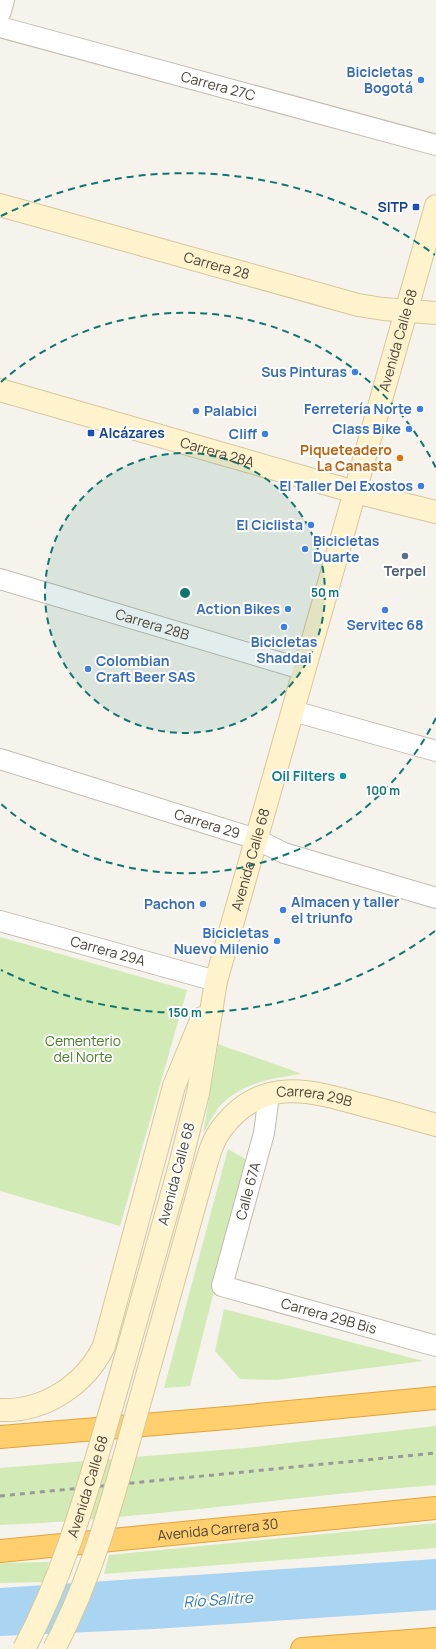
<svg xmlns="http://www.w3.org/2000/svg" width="436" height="1649" viewBox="0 0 436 1649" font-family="Manrope,sans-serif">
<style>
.green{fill:#d2eab5}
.water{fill:#a9d4f2}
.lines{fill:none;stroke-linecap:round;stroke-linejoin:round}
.street-casing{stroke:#c2bbae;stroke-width:22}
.secondary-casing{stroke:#d6c79b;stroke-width:24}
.highway-casing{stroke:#e0a43c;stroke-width:24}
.street{stroke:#fff;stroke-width:20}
.secondary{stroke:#fff3cd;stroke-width:22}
.highway{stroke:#ffcf6e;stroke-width:22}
.rail{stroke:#9a9a9a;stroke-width:3;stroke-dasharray:5 5;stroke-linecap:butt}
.secondary-bridge-casing{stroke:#d6c79b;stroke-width:24;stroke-linecap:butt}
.secondary-bridge{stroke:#fff3cd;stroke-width:22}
.ring{fill:none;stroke:#0f766e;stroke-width:2;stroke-dasharray:7 5}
.shop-dot{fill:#3f7fe0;stroke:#fff;stroke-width:1.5}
.transit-dot{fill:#1a4fb4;stroke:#fff;stroke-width:1.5}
.food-dot{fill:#e8710a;stroke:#fff;stroke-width:1.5}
.service-dot{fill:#5c6f8a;stroke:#fff;stroke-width:1.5}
.culture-dot{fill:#0f9aa8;stroke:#fff;stroke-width:1.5}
.labels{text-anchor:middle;stroke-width:4;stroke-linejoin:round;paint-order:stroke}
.shop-label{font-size:14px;font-weight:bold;fill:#366cbe;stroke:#fff;text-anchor:end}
.street-label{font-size:14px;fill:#4b4439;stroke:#fff}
.transit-label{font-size:14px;font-weight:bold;fill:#164399;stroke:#fff;text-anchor:end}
.food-label{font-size:14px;font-weight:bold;fill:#c56008;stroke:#fff;text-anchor:end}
.service-label{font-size:14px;font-weight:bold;fill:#4e5e75;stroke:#fff}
.culture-label{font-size:14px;font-weight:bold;fill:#0d838f;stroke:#fff;text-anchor:end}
.park-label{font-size:14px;fill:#4a7f2a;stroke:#fff}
.water-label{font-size:15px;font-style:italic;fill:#2e7ab2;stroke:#fff}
.centre{fill:#0f766e;stroke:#fff;stroke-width:2}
.ring-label{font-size:12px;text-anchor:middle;font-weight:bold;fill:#0f766e;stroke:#fff;stroke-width:4;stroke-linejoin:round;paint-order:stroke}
</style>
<rect width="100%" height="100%" fill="#f6f3ec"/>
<g class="green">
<polygon points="0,937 187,990 120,1226 0,1191"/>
<path d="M218 1044 302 1074C272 1078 240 1083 219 1107 213 1115 208 1125 203 1134Z"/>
<polygon points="228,1149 247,1160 190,1386 164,1388"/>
<polygon points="224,1309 423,1361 277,1380 240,1379 215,1351"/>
<path d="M436 1426V1485C290 1496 146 1519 0 1525V1468L245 1448Z"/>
<polygon points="436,1523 436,1548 104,1574 109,1555"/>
<polygon points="49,1562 43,1582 0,1583 0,1563"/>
</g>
<polygon class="water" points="436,1559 436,1610 154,1629 0,1636 0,1588"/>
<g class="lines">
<g class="street-casing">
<g id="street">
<polyline points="0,14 4,0"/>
<path id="s1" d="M0 27 436 145"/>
<path id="s2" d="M0 579 305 670"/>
<polyline points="293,711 436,751"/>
<path id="s3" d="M0 759 256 839 284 853 436 898"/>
<path id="s4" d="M0 921 216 981"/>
<path id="s5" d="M269 1095 264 1133 222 1286 436 1346"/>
</g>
</g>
<g class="secondary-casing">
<g id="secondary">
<path id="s6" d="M0 205 358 305 383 309 436 313"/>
<path id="s7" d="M0 390 355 492 436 512"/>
<path id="s8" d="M179 1169 198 1093 216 981 436 206"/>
<path id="s9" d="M203 1175C208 1159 211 1142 222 1128 261 1076 310 1090 363 1105 387 1111 412 1118 436 1125"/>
<path d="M0 1410C44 1412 85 1385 104 1346L174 1086 202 1018"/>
</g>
</g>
<g class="highway-casing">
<g id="highway">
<polyline points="0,1437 227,1418 436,1398"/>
<path id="s10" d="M0 1551 436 1508"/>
<polyline points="302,1649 436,1639"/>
</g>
</g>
<use href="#street" class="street"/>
<use href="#secondary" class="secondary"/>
<use href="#highway" class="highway"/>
<polyline class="rail" points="0,1496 436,1453"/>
<g class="secondary-bridge-casing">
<g id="secondary-bridge">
<path id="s11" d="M24 1649C66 1570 88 1487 113 1402 135 1324 157 1247 179 1169"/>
<path d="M54 1649C93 1575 114 1495 136 1415 158 1335 180 1255 203 1175"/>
</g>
</g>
<use href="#secondary-bridge" class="secondary-bridge"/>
</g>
<circle cx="185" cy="593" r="140" fill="#0f766e" fill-opacity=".12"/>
<g class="ring">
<circle cx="185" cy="593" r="140"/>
<path d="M436 718A280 280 0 0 1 1 804M1 382A280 280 0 0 1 436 468"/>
<path d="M435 931A420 420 0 0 1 1 970M1 216A420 420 0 0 1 435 255"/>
</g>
<g class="shop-dot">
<circle cx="421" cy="80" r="4"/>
<circle cx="355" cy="372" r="4"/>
<circle cx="420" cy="409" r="4"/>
<circle cx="196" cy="411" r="4"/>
<circle cx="409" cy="429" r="4"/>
<circle cx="265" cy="434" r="4"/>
<circle cx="421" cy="486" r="4"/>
<circle cx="311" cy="525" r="4"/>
<circle cx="305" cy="549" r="4"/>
<circle cx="288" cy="609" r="4"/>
<circle cx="385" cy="610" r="4"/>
<circle cx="284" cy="627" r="4"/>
<circle cx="88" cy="669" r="4"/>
<circle cx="203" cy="904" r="4"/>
<circle cx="283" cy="910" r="4"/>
<circle cx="277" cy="941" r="4"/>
</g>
<g class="transit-dot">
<rect x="412" y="203" width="8" height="8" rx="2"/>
<rect x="87" y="429" width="8" height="8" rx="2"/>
</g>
<circle class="food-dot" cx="400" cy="458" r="4"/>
<circle class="service-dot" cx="405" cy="556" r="4"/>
<circle class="culture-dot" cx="343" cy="776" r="4"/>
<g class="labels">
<g class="shop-label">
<text x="413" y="77">Bicicletas<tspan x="413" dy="16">Bogotá</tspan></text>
<text x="347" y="377">Sus Pinturas</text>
<text x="412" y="414">Ferretería Norte</text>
<text x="204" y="416" text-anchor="start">Palabici</text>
<text x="401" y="434">Class Bike</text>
<text x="257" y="439">Cliff</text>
<text x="413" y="491">El Taller Del Exostos</text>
<text x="303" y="530">El Ciclista</text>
<text x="313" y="546" text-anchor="start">Bicicletas<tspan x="313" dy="16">Duarte</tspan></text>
<text x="280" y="614">Action Bikes</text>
<text x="385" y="630" text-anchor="middle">Servitec 68</text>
<text x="284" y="647" text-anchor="middle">Bicicletas<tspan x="284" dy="16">Shaddai</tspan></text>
<text x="96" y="666" text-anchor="start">Colombian<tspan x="96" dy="16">Craft Beer SAS</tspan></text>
<text x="291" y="907" text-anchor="start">Almacen y taller<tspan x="291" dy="16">el triunfo</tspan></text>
<text x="195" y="909">Pachon</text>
<text x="269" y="938">Bicicletas<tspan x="269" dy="16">Nuevo Milenio</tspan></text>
</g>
<g class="street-label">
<text dy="5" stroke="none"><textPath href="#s1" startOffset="226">Carrera 27C</textPath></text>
<text dy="5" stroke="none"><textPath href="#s6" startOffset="225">Carrera 28</textPath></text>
<text dy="5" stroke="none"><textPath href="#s8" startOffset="858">Avenida Calle 68</textPath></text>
<text dy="5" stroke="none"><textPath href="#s7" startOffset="226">Carrera 28A</textPath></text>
<text dy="5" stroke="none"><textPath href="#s2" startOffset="159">Carrera 28B</textPath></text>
<text dy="5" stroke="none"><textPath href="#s3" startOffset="217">Carrera 29</textPath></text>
<text dy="5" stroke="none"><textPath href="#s8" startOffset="318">Avenida Calle 68</textPath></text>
<text dy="5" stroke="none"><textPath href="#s4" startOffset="112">Carrera 29A</textPath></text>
<text dy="5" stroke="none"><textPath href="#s9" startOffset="156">Carrera 29B</textPath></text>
<text transform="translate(176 1174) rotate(-75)" y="5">Avenida Calle 68</text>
<text transform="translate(248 1191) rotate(-75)" y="5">Calle 67A</text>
<text dy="5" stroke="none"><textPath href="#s5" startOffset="308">Carrera 29B Bis</textPath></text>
<text dy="5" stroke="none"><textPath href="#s11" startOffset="175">Avenida Calle 68</textPath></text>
<text dy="5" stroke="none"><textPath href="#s10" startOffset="219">Avenida Carrera 30</textPath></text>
</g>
<g class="transit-label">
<text x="408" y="212">SITP</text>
<text x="99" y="438" text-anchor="start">Alcázares</text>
</g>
<g class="food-label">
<text x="392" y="455">Piqueteadero<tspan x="392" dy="16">La Canasta</tspan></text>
</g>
<g class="service-label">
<text x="405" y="576">Terpel</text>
</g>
<g class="culture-label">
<text x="335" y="781">Oil Filters</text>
</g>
<g class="park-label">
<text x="83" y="1046">Cementerio<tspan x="83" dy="16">del Norte</tspan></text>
</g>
<g class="water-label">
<text transform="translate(218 1600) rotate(-4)" y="5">Río Salitre</text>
</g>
</g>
<circle cx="185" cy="593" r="6" class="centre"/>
<g class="ring-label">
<text x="325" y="597">50 m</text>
<text x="383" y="795">100 m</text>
<text x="185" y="1017">150 m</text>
</g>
</svg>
